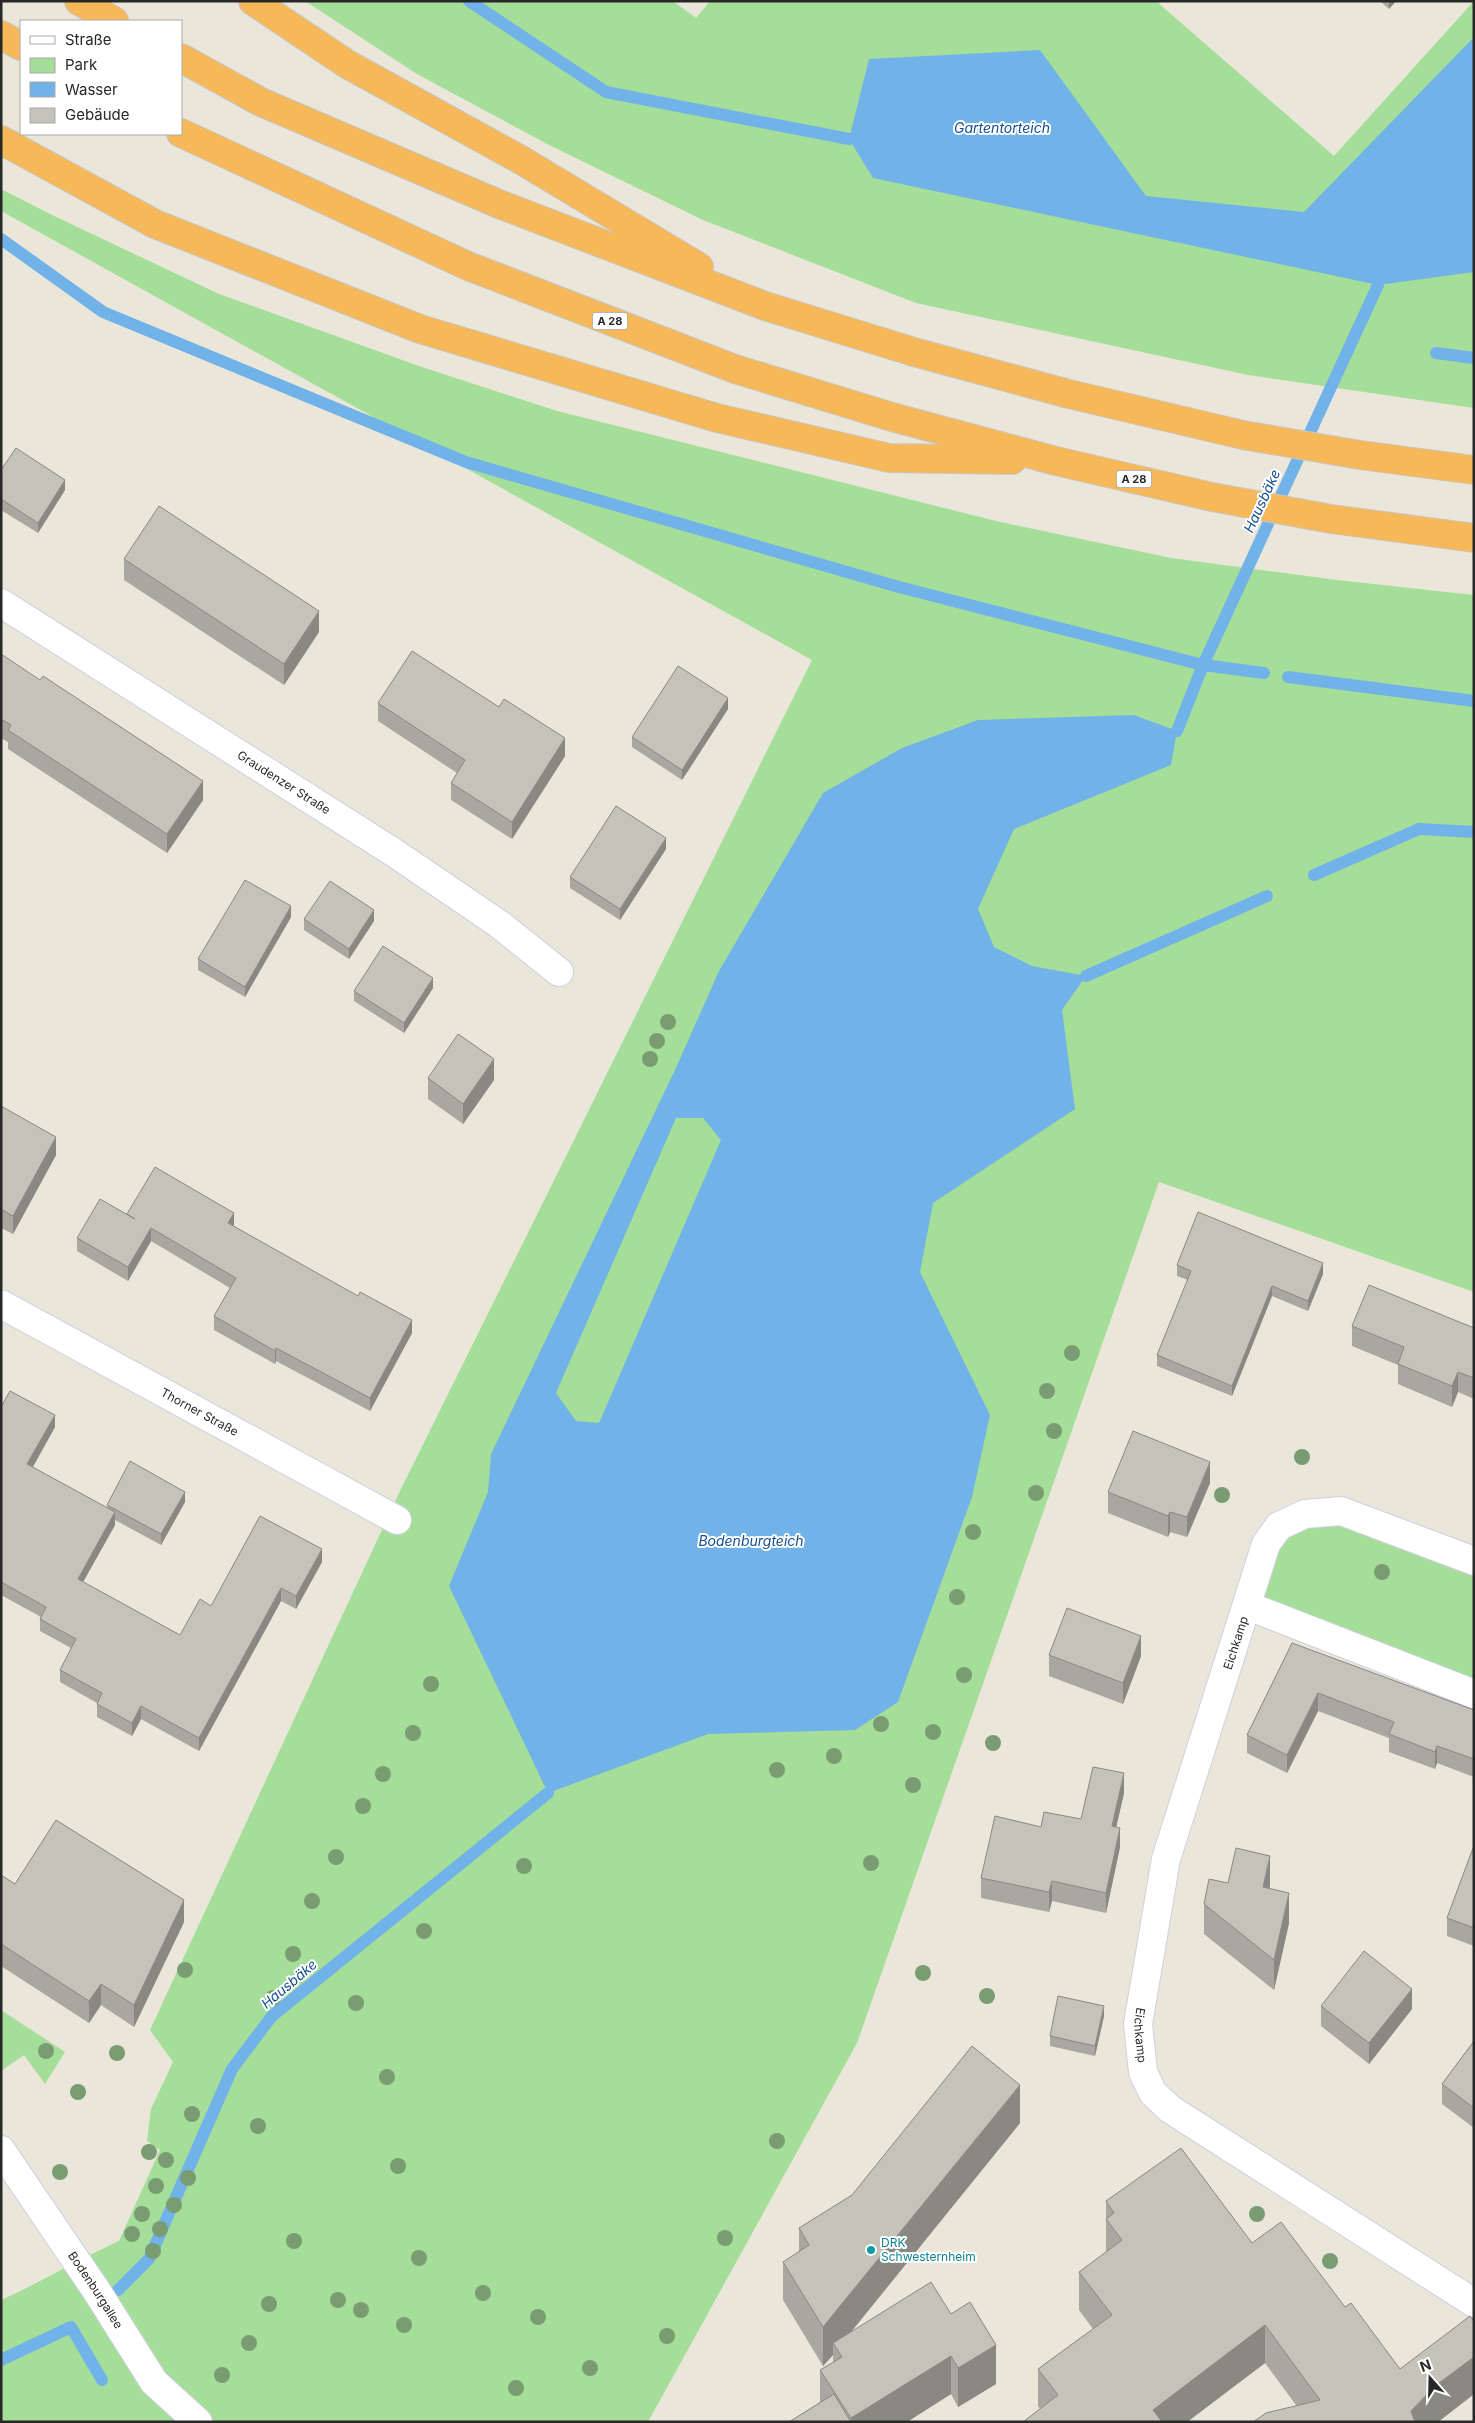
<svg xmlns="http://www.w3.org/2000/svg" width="1475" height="2423" viewBox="0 0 1475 2423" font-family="Inter,sans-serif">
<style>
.green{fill:#a4de98}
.water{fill:#71b3e8;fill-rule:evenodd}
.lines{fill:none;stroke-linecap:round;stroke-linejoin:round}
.stream{stroke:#71b3e8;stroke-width:12}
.minor-casing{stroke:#cfd0e0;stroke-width:30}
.highway-casing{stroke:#c7c7c7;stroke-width:30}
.minor{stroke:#fff;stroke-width:28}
.highway{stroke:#f6b859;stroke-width:28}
.tree{fill:#7a9c72}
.wall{fill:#a9a7a0}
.shaded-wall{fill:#8a8882}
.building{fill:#c5c2ba;stroke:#8a8882}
.culture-dot{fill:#0f9aa8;stroke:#fff;stroke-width:2}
.labels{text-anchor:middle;stroke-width:4;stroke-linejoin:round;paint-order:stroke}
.shield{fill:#fff;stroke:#686868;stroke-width:1}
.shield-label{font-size:11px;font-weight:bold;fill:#282828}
.street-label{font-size:12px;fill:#282828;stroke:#fff}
.culture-label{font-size:12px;fill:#0d838f;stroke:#fff;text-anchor:start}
.water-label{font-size:14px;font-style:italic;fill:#144f90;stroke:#fff}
</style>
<rect width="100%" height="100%" fill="#eae6da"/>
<g class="green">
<polygon points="305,1 673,1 696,18 710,1 1156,1 1334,156 1474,1 1474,408 1248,375 916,303 703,220 549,145 417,74"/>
<path d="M1 189 52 215 219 294 416 365 557 411 996 521 1171 558 1337 580 1474 595V1292L1159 1182 857 2043 648 2422H1V2300C42 2282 79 2259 119 2241L160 2150 147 2141 151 2109 173 2062 150 2030 400 1491 812 660 1 211Z"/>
<polygon points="1305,1514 1474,1561 1474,1694 1248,1606 1266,1544"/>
<polygon points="1,2010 65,2052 45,2084 24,2055 1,2071"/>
</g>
<g class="water">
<polygon points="1474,37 1474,272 1378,285 873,178 849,139 869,59 1040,50 1146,196 1304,212"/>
<path d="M1134 715 1177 731 1171 765 1014 829 978 909 994 947 1032 966 1086 976 1062 1010 1075 1109 933 1203 920 1272 990 1415 972 1497 898 1702 855 1730 708 1734 548 1793 449 1586 488 1492 491 1454 675 1070 719 971 823 793 902 748 978 720ZM676 1118H703L721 1140 599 1423 576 1421 556 1393Z"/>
</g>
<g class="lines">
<g class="stream">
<polyline points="469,1 606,92 849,139"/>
<polyline points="1,239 103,312 466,462 899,587 1203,665 1264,673"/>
<polyline points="1436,353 1474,358"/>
<polyline points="1288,677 1474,701"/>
<polyline points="1177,731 1203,665 1378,285"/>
<polyline points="1314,875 1419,829 1474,832"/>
<polyline points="1086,976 1267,896"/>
<polyline points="118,2290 149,2259 232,2069 272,2016 548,1793"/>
<polyline points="1,2360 71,2327 102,2380"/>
</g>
<g class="minor-casing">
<g id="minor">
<path id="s1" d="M1 603 393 852 499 924 559 972"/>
<path id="s2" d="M1 1304 397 1520"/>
<path id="s3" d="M1474 1561 1341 1511 1305 1514 1279 1526 1266 1544 1166 1859 1138 2024 1143 2072 1153 2093 1170 2109 1474 2303"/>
<polyline points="1248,1606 1474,1694"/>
<path id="s4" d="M1 2150 96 2290 154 2382 198 2422"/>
</g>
</g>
<g class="highway-casing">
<g id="highway">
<polyline points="79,1 114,21"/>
<polyline points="253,1 347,64 521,160 699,267"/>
<polyline points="1,35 21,46"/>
<polyline points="181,58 261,102 499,204 765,306 914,352 1069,394 1243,435 1360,455 1474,470"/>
<polyline points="181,133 468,266 735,369 892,417 1056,461 1212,497 1331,519 1474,538"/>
<polyline points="1,140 155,224 420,329 717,418 889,458 1012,460"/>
</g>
</g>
<use href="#minor" class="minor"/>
<use href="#highway" class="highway"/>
</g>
<g class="tree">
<circle cx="668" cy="1022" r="8"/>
<circle cx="657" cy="1041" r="8"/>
<circle cx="650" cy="1059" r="8"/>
<circle cx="1072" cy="1353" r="8"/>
<circle cx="1047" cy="1391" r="8"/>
<circle cx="1054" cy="1431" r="8"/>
<circle cx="1302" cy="1457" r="8"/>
<circle cx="1036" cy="1493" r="8"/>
<circle cx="1222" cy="1495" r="8"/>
<circle cx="973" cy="1532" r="8"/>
<circle cx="1382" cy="1572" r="8"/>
<circle cx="957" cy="1597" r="8"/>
<circle cx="964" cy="1675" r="8"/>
<circle cx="431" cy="1684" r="8"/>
<circle cx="881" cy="1724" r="8"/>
<circle cx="933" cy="1732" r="8"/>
<circle cx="413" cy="1733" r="8"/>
<circle cx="993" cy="1743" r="8"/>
<circle cx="834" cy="1756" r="8"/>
<circle cx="777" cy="1770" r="8"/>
<circle cx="383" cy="1774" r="8"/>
<circle cx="913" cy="1785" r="8"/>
<circle cx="363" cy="1806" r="8"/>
<circle cx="336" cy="1857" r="8"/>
<circle cx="871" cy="1863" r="8"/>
<circle cx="524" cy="1866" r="8"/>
<circle cx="312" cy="1901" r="8"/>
<circle cx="424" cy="1931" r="8"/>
<circle cx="293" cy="1954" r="8"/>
<circle cx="185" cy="1970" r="8"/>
<circle cx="923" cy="1973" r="8"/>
<circle cx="987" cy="1996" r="8"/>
<circle cx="273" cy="1998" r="8"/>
<circle cx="356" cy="2003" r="8"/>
<circle cx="46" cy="2051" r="8"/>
<circle cx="117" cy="2053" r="8"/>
<circle cx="387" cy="2077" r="8"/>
<circle cx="78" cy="2092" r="8"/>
<circle cx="192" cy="2114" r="8"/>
<circle cx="258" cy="2126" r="8"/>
<circle cx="777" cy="2141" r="8"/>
<circle cx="149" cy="2152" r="8"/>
<circle cx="166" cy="2160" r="8"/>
<circle cx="398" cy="2166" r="8"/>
<circle cx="60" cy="2172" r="8"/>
<circle cx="188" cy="2178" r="8"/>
<circle cx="156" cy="2186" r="8"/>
<circle cx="174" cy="2205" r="8"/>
<circle cx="142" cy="2214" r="8"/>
<circle cx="1257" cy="2214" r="8"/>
<circle cx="160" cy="2229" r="8"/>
<circle cx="132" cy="2234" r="8"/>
<circle cx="725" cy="2238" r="8"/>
<circle cx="294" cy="2241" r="8"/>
<circle cx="153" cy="2251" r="8"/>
<circle cx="419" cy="2258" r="8"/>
<circle cx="1330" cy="2261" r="8"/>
<circle cx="483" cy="2293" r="8"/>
<circle cx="338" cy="2300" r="8"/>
<circle cx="269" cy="2304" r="8"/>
<circle cx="361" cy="2310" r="8"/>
<circle cx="538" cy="2317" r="8"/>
<circle cx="404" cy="2325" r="8"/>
<circle cx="667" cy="2336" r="8"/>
<circle cx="249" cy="2343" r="8"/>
<circle cx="590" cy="2368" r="8"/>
<circle cx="222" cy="2375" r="8"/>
<circle cx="516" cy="2388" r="8"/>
</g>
<g class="wall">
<polygon points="1380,1 1396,1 1389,9"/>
<polygon points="1,470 65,490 38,533 1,510"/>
<polygon points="124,559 319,632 284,685 124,580"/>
<polygon points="1,654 203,800 167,853 8,749 8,742 1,738"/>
<polygon points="378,703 565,756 512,839 451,800 451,783 457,773 378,721"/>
<polygon points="728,709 682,780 632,747 632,737"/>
<polygon points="666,849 620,920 570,888 570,877"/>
<polygon points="291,917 245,997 198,970 198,959"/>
<polygon points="304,919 374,921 349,959 304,930"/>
<polygon points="433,988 404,1033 354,1001 354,991"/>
<polygon points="428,1078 494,1080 463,1124 428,1099"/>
<polygon points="1,1106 56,1155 13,1234 1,1228"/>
<polygon points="127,1214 234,1226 412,1333 370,1411 276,1361 275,1364 214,1330 214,1316 230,1288 151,1241 128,1281 77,1251 77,1238"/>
<polygon points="1177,1265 1323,1274 1308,1311 1272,1296 1232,1396 1157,1366 1157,1355 1188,1280 1177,1276"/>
<polygon points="1352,1326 1474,1328 1474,1399 1458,1392 1452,1407 1398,1384 1398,1365 1352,1346"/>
<polygon points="1,1407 55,1427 33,1467 107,1508 107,1505 185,1502 161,1545 115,1520 115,1525 83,1582 180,1635 211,1606 322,1562 296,1609 281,1601 199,1751 141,1719 132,1736 97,1717 97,1703 60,1682 60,1670 71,1648 40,1631 40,1619 41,1617 1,1595"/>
<polygon points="1210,1483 1187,1537 1170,1532 1168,1537 1108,1513 1108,1492"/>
<polygon points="1292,1643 1474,1710 1474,1777 1437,1763 1435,1769 1389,1752 1389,1738 1318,1711 1287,1773 1247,1753 1247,1735"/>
<polygon points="1049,1655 1141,1656 1123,1704 1049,1676"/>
<polygon points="1124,1793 1116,1827 1120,1847 1106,1913 1052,1901 1049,1912 981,1898 981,1878 1041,1827 1081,1819"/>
<polygon points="1474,1848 1474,1946 1447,1936 1447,1918"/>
<polygon points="1,1875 15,1884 184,1922 134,2027 101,2005 89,2023 1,1966"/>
<polygon points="1228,1883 1270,1886 1269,1889 1289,1923 1274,1990 1204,1934 1204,1904"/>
<polygon points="1321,2006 1412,2009 1369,2064 1321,2026"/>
<polygon points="1104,2016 1095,2056 1050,2046 1050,2036"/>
<polygon points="1474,2041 1474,2128 1442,2104 1442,2084"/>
<polygon points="1020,2123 852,2331 951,2314 996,2384 958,2407 951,2394 907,2422 789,2422 820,2402 820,2370 833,2362 833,2355 823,2366 783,2300 783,2262 799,2252 799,2228"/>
<polygon points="1106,2201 1252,2243 1345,2307 1400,2369 1474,2321 1474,2394 1438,2422 1296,2405 1265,2363 1187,2422 1023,2422 1040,2409 1038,2406 1038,2369 1093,2329 1079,2310 1079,2272 1106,2253"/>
</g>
<g class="shaded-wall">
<polygon points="1389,1 1396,1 1389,9"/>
<polygon points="65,480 65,490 38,533 38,523"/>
<polygon points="319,611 319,632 284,685 284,664"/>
<polygon points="728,698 728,709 682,780 682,770"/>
<polygon points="565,738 565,756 512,839 512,822"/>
<polygon points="203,781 203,800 167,853 167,834"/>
<polygon points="666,838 666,849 620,920 620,909"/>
<polygon points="291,906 291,917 245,997 245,987"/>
<polygon points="374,910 374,921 349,959 349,949"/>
<polygon points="433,978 433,988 404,1033 404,1023"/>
<polygon points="494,1059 494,1080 463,1124 463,1104"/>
<polygon points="56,1137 56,1155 13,1234 13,1216"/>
<polygon points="234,1213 234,1226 228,1223"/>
<polygon points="151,1228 151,1241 128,1281 128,1267"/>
<polygon points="1323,1263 1323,1274 1308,1311 1308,1301"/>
<polygon points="1272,1286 1272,1296 1232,1396 1232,1386"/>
<polygon points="412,1320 412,1333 370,1411 370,1398"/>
<polygon points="276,1348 276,1361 275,1364 275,1351"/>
<polygon points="1458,1372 1458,1392 1452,1407 1452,1386"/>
<polygon points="55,1415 55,1427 27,1477 27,1464"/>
<polygon points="1210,1462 1210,1483 1187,1537 1187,1517"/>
<polygon points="185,1492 185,1502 161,1545 161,1534"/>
<polygon points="115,1512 115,1525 78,1591 78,1579"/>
<polygon points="1170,1512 1170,1532 1168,1537 1168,1516"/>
<polygon points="322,1549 322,1562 296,1609 296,1596"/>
<polygon points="281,1588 281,1601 199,1751 199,1738"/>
<polygon points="1141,1636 1141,1656 1123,1704 1123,1683"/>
<polygon points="1318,1693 1318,1711 1287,1773 1287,1755"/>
<polygon points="141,1706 141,1719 132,1736 132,1723"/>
<polygon points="1437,1746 1437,1763 1435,1769 1435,1752"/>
<polygon points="1124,1773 1124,1793 1112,1846 1112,1826"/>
<polygon points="1120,1828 1120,1847 1106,1913 1106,1893"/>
<polygon points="1270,1856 1270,1886 1263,1917 1263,1887"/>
<polygon points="1052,1881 1052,1901 1049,1912 1049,1892"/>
<polygon points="1289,1893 1289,1923 1274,1990 1274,1960"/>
<polygon points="184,1900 184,1922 134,2027 134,2005"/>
<polygon points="101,1984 101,2005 89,2023 89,2001"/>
<polygon points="1412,1989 1412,2009 1369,2064 1369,2043"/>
<polygon points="1104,2006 1104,2016 1095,2056 1095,2046"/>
<polygon points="1020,2085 1020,2123 837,2349 833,2343 833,2355 823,2366 823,2327"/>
<polygon points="1265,2325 1265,2363 1187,2422 1153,2422 1153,2410"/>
<polygon points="996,2345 996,2384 958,2407 958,2368"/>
<polygon points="951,2356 951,2394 907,2422 851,2422 851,2418"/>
<polygon points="1474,2357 1474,2394 1438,2422 1411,2422 1411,2411 1435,2386"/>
</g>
<g class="building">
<polygon points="16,448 65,480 38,523 1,499 1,470"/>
<polygon points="159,506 319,611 284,664 124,559"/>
<polygon points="412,651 499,707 504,699 565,738 512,822 451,783 465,760 378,703"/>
<polygon points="1,654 40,680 43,676 203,781 167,834 8,730 11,725 1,719"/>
<polygon points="678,666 728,698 682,770 632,737"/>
<polygon points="616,806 666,838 620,909 570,877"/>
<polygon points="245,880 291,906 245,987 198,959"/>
<polygon points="330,881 374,910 349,949 304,919"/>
<polygon points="383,946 433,978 404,1023 354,991"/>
<polygon points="458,1034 494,1059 463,1104 428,1078"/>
<polygon points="1,1106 56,1137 13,1216 1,1209"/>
<polygon points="155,1167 234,1213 228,1223 358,1296 360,1292 412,1320 370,1398 276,1348 275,1351 214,1316 236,1278 151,1228 128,1267 77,1238 100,1199 135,1219 127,1214"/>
<polygon points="1198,1212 1323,1263 1308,1301 1272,1286 1232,1386 1157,1355 1191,1271 1177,1265"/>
<polygon points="1369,1285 1474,1328 1474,1378 1458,1372 1452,1386 1398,1364 1404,1347 1352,1326"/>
<polygon points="10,1391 55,1415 27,1464 115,1512 78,1579 180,1635 200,1599 211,1606 260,1516 322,1549 296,1596 281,1588 199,1738 141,1706 132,1723 97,1704 102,1693 60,1670 76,1639 40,1619 46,1607 1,1582 1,1407"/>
<polygon points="1133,1431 1210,1462 1187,1517 1170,1512 1168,1516 1108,1492"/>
<polygon points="130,1461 185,1492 161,1534 107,1505"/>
<polygon points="1067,1608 1141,1636 1123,1683 1049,1655"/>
<polygon points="1292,1643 1474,1710 1474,1759 1437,1746 1435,1752 1389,1734 1394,1722 1318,1693 1287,1755 1247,1735"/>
<polygon points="1093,1767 1124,1773 1112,1826 1120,1828 1106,1893 1052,1881 1049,1892 981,1878 995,1816 1041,1827 1044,1812 1081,1819"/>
<polygon points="56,1820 184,1900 134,2005 101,1984 89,2001 1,1944 1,1875 15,1884"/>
<polygon points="1236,1848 1270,1856 1263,1887 1289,1893 1274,1960 1204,1904 1209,1879 1228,1883"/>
<polygon points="1473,1848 1474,1848 1474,1928 1447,1918"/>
<polygon points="1364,1951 1412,1989 1369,2043 1321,2006"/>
<polygon points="1058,1996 1104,2006 1095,2046 1050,2036"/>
<polygon points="1474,2041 1474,2108 1442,2084"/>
<polygon points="972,2046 1020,2085 823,2327 783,2262 809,2245 799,2228 852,2195"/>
<polygon points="1181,2148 1252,2243 1281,2222 1345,2307 1351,2303 1400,2369 1470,2316 1474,2321 1474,2357 1435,2386 1411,2411 1415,2422 1253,2422 1266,2413 1320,2400 1265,2325 1153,2410 1162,2422 1023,2422 1058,2395 1038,2369 1112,2315 1079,2272 1122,2240 1106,2219 1114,2213 1106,2201"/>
<polygon points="931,2282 951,2314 970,2302 996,2345 958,2368 951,2356 851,2418 820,2370 842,2357 833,2343"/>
<polygon points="834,2394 851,2422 789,2422"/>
</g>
<circle class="culture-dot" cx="871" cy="2250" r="5"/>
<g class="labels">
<g class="shield">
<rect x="592.5" y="312.5" width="35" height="17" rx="4"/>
<rect x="1116.5" y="470.5" width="35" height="17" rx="4"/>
</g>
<g class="shield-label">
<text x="610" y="325">A 28</text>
<text x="1134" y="483">A 28</text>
</g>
<g class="street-label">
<text dy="4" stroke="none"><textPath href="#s1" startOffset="335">Graudenzer Straße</textPath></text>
<text dy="4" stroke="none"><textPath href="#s2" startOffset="226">Thorner Straße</textPath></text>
<text transform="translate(1236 1643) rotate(-72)" y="4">Eichkamp</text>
<text dy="4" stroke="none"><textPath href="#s3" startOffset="738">Eichkamp</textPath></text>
<text dy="4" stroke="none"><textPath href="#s4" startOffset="169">Bodenburgallee</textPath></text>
</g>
<g class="culture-label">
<text x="881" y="2247">DRK<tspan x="881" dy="14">Schwesternheim</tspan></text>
</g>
<g class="water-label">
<text x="1002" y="133">Gartentorteich</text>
<text transform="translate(1262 501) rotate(-65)" y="5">Hausbäke</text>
<text x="751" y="1546">Bodenburgteich</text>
<text transform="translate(289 1984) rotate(-40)" y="5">Hausbäke</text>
</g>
</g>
<rect width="1475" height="2423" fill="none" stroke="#282828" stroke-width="5"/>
<rect x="20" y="20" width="162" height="115" fill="#ffffff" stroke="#a9a9a9"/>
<rect x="30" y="36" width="25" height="8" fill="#ffffff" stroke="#a9a9a9"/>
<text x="65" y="45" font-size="15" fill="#282828">Straße</text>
<rect x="30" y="58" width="25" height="15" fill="#a4de98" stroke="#a9a9a9"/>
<text x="65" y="70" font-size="15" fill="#282828">Park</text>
<rect x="30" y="82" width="25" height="15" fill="#71b3e8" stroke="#a9a9a9"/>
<text x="65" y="95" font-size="15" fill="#282828">Wasser</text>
<rect x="30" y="108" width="25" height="15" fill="#c5c2ba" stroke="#a9a9a9"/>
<text x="65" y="120" font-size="15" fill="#282828">Gebäude</text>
<g transform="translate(1430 2378) rotate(340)" stroke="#ffffff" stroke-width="4" paint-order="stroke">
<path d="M0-4L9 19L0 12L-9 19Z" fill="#282828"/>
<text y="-8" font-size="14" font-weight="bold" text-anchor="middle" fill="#282828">N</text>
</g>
</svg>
